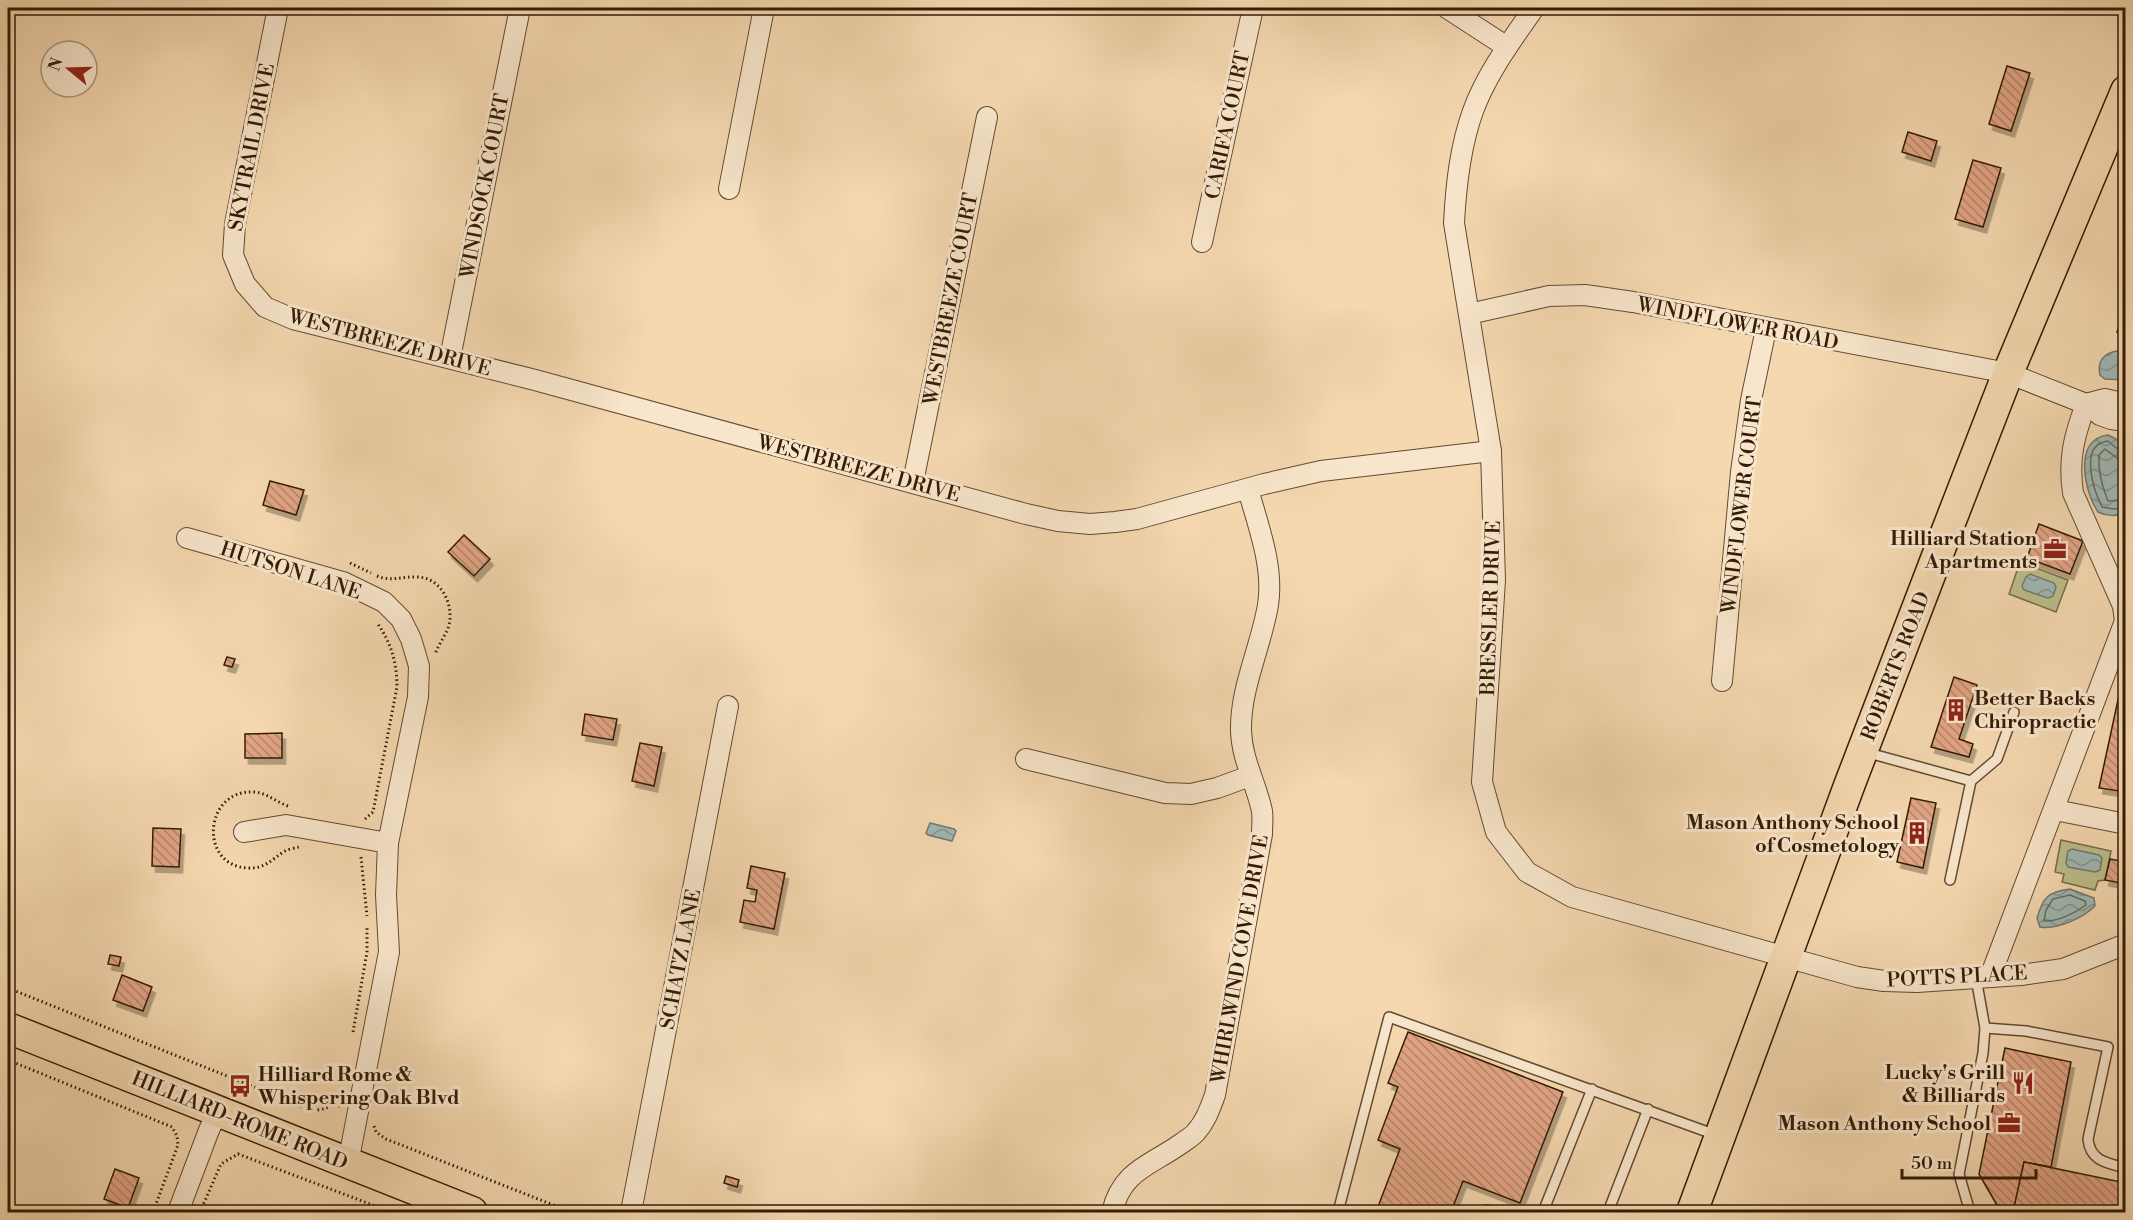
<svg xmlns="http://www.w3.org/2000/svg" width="2133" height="1220" viewBox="0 0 2133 1220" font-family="'Libre Bodoni',serif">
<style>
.pitch{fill:#bcbe8b;stroke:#786c48;stroke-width:1.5}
.water{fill:url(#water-waves);stroke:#74796f;stroke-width:1.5}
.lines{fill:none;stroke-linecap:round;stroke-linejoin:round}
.shore{stroke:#6a6a5d;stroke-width:1.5}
.building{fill:url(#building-back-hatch);stroke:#341b05;stroke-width:1.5;filter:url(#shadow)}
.service-casing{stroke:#644a30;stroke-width:12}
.minor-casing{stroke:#644a30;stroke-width:22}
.primary-casing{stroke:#341b05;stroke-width:33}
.path{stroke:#341b05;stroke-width:3;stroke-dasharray:1.5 3;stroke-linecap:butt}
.service{stroke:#f8e6cc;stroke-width:9}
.minor{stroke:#f8e6cc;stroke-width:20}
.primary{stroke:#f5d8b0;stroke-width:30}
.labels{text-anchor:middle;stroke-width:6;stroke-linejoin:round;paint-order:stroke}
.street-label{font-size:20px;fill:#341b05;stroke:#f8e6cc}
.poi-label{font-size:20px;font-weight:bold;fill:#341b05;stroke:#f8e6cc;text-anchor:end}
</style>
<defs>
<pattern id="water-waves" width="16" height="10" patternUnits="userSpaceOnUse" patternTransform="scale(1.5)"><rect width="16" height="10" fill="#9fb8b5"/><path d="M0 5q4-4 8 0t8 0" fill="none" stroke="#829591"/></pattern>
<pattern id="building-back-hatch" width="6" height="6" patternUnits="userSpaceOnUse" patternTransform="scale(1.5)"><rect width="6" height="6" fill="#e1a485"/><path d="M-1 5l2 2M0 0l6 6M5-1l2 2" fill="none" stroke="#b7856b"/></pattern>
<filter id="shadow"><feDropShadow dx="3.5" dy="6" stdDeviation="0" flood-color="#0004"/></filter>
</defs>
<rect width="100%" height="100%" fill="#f5d8b0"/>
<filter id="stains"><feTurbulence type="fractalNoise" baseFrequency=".00333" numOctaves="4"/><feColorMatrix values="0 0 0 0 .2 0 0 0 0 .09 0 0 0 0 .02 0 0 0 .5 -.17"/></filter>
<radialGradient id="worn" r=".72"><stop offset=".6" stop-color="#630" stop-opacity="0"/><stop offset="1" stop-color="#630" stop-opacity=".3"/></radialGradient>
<g class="pitch">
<polygon points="2020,562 2068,580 2056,612 2009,594"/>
<polygon points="2061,840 2111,851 2105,880 2098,881 2095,890 2062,882 2064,874 2055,872"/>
</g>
<g class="water">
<path d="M2116 351 2125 352V380L2105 379 2100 375C2097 362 2103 354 2116 351Z"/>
<path d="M2108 435 2120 441 2125 450V512C2117 517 2106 516 2098 512 2084 491 2073 439 2108 435Z"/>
<polygon points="2030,574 2054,583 2056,587 2053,596 2048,598 2024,590 2022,586 2026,577"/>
<polygon points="930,823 954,829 956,831 952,841 928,835 926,833"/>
<polygon points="2072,849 2099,855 2102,858 2100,870 2095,872 2068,867 2066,863 2068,851"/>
<path d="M2070 889 2094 898 2095 906C2083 918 2057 930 2040 927L2037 918C2043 897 2048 892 2070 889Z"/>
</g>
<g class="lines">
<g class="shore">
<path d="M2126 452 2120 451 2108 441C2078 444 2094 491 2102 507L2114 509 2126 507"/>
<path d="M2126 459 2117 458 2105 449 2099 455C2098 472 2102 485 2108 501L2126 500"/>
<path d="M2070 895 2085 901 2086 905C2075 913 2057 922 2044 921L2046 910 2053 899Z"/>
</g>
</g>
<g class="building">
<polygon points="2007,66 2030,73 2011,131 1989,124"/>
<polygon points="1908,132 1937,141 1931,161 1902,152"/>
<polygon points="1973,160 2001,168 1983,227 1955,219"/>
<polygon points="2126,309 2126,336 2117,332"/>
<polygon points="270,481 304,490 296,515 263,505"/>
<polygon points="2039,524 2083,541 2070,574 2027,558"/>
<polygon points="464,535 490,559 474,576 448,552"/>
<polygon points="227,657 235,659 232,667 224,665"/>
<polygon points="2124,672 2126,672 2126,792 2099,788"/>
<polygon points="1954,677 1977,685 1959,739 1973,744 1969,757 1931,747"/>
<polygon points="585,714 617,719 613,740 582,735"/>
<polygon points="282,733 282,758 245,758 245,734"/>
<polygon points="640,743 662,747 654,786 632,781"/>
<polygon points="1911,798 1936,803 1923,868 1897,862"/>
<polygon points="153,828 181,829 179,867 152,866"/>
<polygon points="2110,859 2126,862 2126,898 2118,897 2121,883 2105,880"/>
<polygon points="751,866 785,873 774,929 740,922 744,900 755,902 757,890 747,888"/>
<polygon points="110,955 121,957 119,966 108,964"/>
<polygon points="122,975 152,987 143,1011 113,1000"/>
<polygon points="1408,1032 1563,1092 1520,1203 1463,1181 1451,1212 1376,1212 1400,1149 1378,1140 1398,1087 1388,1083"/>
<polygon points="2005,1048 2071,1062 2051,1167 2024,1162 2014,1209 1997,1205 1979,1174"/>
<polygon points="2024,1162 2126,1183 2126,1212 2013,1212"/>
<polygon points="115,1169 139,1178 128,1208 104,1199"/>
<polygon points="726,1176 739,1180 737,1187 724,1183"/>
</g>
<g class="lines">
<g class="service-casing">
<g id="service">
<polyline points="1865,752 1971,781"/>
<polyline points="1950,880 1971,781 1997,759 2014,712"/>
<path d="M1985 1028 2026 1031 2108 1047 2088 1139C2090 1161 2107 1163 2126 1168"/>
<polyline points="1338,1212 1389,1017 1716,1135"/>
<polyline points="1487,1212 1487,1210 1493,1212"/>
<polyline points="1543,1212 1592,1089"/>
<polyline points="1608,1212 1648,1109"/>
<polyline points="1970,1212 1959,1174 1983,1053 1985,1028 1976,978"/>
</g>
</g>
<g class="minor-casing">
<g id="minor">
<polyline points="278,8 235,224 233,255 245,284 265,307 293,319 535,380 1026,514 1058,521 1090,524 1115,522 1137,519 1264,484 1321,471 1491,451"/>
<polyline points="1447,8 1507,47"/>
<path d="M1534 8C1512 40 1487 73 1473 111 1460 147 1456 185 1454 223L1491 451 1495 580 1482 782 1496 832 1527 872 1572 897 1857 977 1884 981 1917 982 2021 975 2063 969 2126 944"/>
<polyline points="729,189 764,8"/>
<polyline points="1202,242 1253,8"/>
<polyline points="1469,314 1549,296 1585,295 1633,302 2008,373 2086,404 2100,415 2111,419 2126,421"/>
<polyline points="450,358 519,13"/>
<polyline points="2086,404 2105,399 2126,404"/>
<polyline points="913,482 987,117"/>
<polyline points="187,538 343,582 384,602 401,619 411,639 419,666 418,697 388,843 386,895 389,952 348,1163"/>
<polyline points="1722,681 1741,472 1751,400 1766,329"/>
<polyline points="1026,759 1165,793 1191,794 1217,788 1250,776"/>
<polyline points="2055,810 2126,824"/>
<polyline points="244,832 286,825 388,843"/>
<path d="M1990 977 2125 621 2123 606 2073 493C2068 459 2074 436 2086 404"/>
<polyline points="178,1212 209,1130 218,1111"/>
<polyline points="631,1212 728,706"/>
<path d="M1112 1212C1122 1170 1150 1166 1182 1143 1186 1140 1193 1136 1196 1132 1206 1121 1210 1108 1215 1095L1262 834C1262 826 1263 818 1262 811 1256 783 1242 760 1241 731 1240 688 1261 647 1268 605 1274 566 1258 526 1248 489"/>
</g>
</g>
<g class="primary-casing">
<g id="primary">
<polyline points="8,1028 472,1212"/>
<polyline points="1692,1212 1849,786 1946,533 2008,373 2126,91"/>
</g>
</g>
<g class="path">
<polyline points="350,563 371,573"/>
<path d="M377 576C391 582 403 576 418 577 441 578 454 604 449 625 446 636 438 644 435 655"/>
<path d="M288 806C276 802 267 793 254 792 204 789 198 866 248 868 265 869 272 859 285 851 289 849 295 848 299 847"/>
<path d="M365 819 373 812 397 687C397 663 391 642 377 623"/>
<polyline points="361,857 367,916"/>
<path d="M8 988 309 1109C321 1111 327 1109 336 1102"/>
<polyline points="353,1032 367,952 367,928"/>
<polyline points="8,1060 172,1127 177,1136 178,1145 153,1212"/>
<polyline points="340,1107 336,1102 341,1094"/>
<polyline points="374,1126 376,1132 386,1139 571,1212"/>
<polyline points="200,1212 221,1164 238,1154 391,1212"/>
</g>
<use href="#service" class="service"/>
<use href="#minor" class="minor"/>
<use href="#primary" class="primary"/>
</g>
<defs>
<g id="office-bare" transform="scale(1.8)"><path d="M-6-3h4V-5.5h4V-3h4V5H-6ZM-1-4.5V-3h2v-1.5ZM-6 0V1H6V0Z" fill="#8f2418" stroke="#f8e6cc" stroke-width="2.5" paint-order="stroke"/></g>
<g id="building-bare" transform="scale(1.8)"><path d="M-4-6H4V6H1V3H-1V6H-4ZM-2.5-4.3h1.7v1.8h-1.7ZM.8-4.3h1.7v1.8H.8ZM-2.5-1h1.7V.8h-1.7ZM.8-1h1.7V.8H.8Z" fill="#8f2418" stroke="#f8e6cc" stroke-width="2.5" paint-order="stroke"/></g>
<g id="restaurant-bare" transform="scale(1.8)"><path d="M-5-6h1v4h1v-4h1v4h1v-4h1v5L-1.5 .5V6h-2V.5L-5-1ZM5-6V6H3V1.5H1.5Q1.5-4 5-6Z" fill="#8f2418" stroke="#f8e6cc" stroke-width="2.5" paint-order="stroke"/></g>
<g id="bus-bare" transform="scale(1.8)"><path d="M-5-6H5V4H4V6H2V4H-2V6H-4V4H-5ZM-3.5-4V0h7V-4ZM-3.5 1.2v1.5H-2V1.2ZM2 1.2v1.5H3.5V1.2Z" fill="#8f2418" stroke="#f8e6cc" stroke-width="2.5" paint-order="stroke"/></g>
</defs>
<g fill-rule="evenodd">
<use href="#office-bare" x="2055" y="549"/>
<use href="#building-bare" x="1956" y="710"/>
<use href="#building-bare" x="1917" y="833"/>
<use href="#restaurant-bare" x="2023" y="1083"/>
<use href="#bus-bare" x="240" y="1086"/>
<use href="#office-bare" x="2009" y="1123"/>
</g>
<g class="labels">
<g class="street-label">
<text transform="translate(1227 125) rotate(-78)" y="7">CARIFA COURT</text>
<text transform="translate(251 147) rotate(-79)" y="7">SKYTRAIL DRIVE</text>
<text transform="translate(484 186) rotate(-79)" y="7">WINDSOCK COURT</text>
<text transform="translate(950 299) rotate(-79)" y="7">WESTBREEZE COURT</text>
<text transform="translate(1738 323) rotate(11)" y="7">WINDFLOWER ROAD</text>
<text transform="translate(390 342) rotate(15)" y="7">WESTBREEZE DRIVE</text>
<text transform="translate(859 468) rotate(15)" y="7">WESTBREEZE DRIVE</text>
<text transform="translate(1741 505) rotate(-83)" y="7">WINDFLOWER COURT</text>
<text transform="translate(291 570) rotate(18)" y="7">HUTSON LANE</text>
<text transform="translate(1490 608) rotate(-88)" y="7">BRESSLER DRIVE</text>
<text transform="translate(1895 666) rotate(-69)" y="7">ROBERTS ROAD</text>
<text transform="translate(680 959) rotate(-79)" y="7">SCHATZ LANE</text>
<text transform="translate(1239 959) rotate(-80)" y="7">WHIRLWIND COVE DRIVE</text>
<text transform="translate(1957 976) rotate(-3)" y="7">POTTS PLACE</text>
<text transform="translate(240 1120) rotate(22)" y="7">HILLIARD-ROME ROAD</text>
</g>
<g class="poi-label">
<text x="2037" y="545">Hilliard Station<tspan x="2037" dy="23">Apartments</tspan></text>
<text x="1974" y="705" text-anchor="start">Better Backs<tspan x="1974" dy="23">Chiropractic</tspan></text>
<text x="1899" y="829">Mason Anthony School<tspan x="1899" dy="23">of Cosmetology</tspan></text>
<text x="2005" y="1079">Lucky's Grill<tspan x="2005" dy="23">&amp; Billiards</tspan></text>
<text x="258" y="1081" text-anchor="start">Hilliard Rome &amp;<tspan x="258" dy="23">Whispering Oak Blvd</tspan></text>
<text x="1991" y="1130">Mason Anthony School</text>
</g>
</g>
<rect width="2133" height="1220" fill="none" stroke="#f5d8b0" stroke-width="30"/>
<rect x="9" y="9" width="2115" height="1202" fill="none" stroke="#341b05" stroke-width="3"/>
<rect x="15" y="15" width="2103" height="1190" fill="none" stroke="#341b05" stroke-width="1.5"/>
<g transform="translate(69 69) rotate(289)"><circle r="28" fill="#f8e6cc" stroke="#aa957c" stroke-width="1.5"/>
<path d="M0-4.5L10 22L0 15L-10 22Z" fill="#8f2418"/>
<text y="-9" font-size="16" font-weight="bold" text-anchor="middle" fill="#341b05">N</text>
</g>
<path d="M1902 1169v9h134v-9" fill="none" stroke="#341b05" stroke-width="3"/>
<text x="1911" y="1169" font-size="18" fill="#341b05" stroke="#f8e6cc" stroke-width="4.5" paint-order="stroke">50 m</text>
<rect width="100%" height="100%" filter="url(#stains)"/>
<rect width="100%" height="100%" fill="url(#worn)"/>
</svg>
